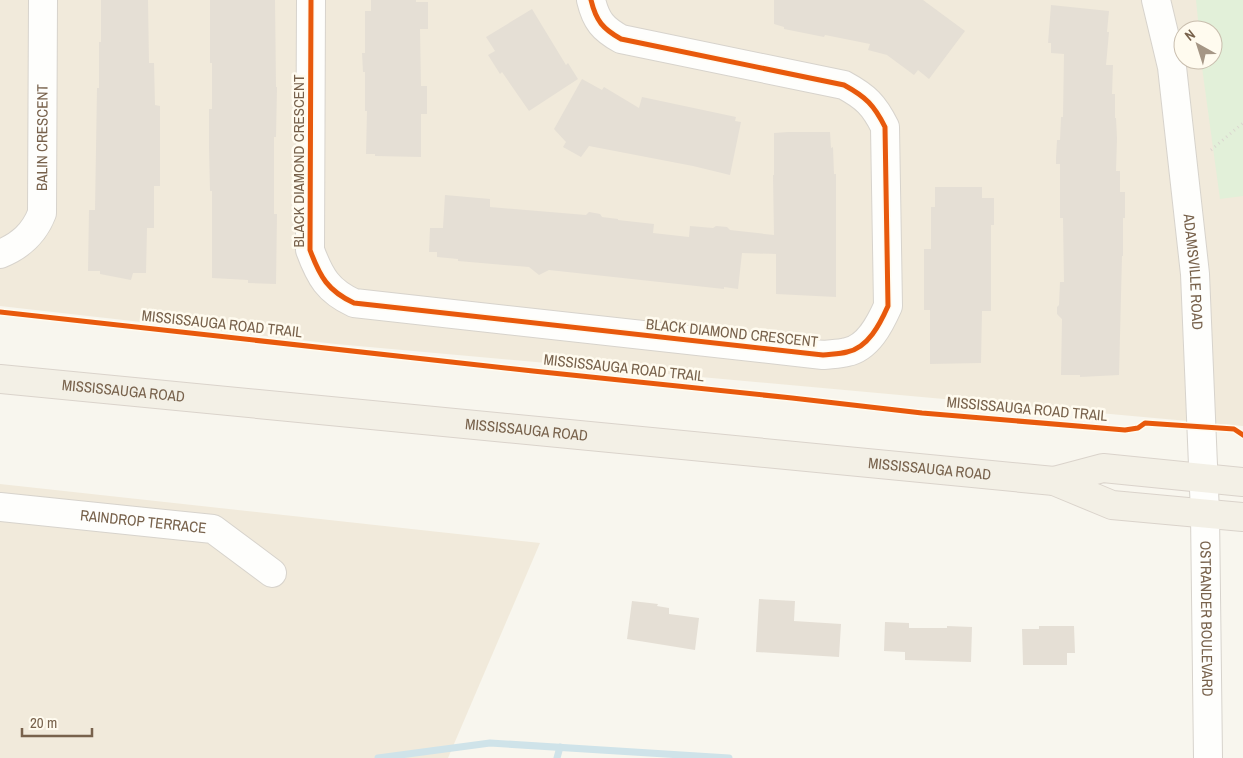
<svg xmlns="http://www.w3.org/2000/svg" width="1243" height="758" viewBox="0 0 1243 758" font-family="'Archivo Narrow',sans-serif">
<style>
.residential{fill:#f1eadb;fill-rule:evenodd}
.green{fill:#e2f0d9}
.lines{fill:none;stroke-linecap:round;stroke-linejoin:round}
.stream{stroke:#cfe3e9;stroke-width:7}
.building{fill:#e5dfd5}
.minor-casing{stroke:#d7d3cc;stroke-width:30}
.major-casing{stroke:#dad3cb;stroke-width:30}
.path{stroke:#dad6cf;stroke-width:3;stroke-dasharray:1 4;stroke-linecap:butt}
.minor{stroke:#fefefc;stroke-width:28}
.major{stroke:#f3f0e6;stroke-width:28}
.cycleway-casing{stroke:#fffbef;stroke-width:8}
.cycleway{stroke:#e8590c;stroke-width:5}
.labels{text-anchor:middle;stroke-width:5;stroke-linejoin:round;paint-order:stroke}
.street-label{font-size:15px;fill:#78624c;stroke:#fffbef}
</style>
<rect width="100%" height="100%" fill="#f8f6ee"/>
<g class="residential">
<path d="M0 0H1243V426L336 344 0 306ZM1183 30H1213V60H1183Z"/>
<polygon points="0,484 540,543 448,758 0,758"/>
</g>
<polygon class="green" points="1196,0 1243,0 1243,196 1220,199 1201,60 1213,60 1213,30 1199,30"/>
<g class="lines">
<g class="stream">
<polyline points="378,758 490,743 729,758"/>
<polyline points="557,758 560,747"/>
</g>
</g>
<g class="building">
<polygon points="101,0 148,0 149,63 154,63 155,105 160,106 160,186 154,186 154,228 147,228 146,273 133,273 131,280 100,274 100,271 88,271 89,210 95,210 97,88 99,88 99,42 101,42"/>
<polygon points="210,0 275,0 276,87 277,87 276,137 274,137 274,214 277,214 276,284 248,283 248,280 212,278 212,191 210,191 209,148 209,109 212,109 212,63 210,63"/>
<polygon points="371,0 416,0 416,2 428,2 428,29 420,29 421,86 427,86 427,114 421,114 421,157 375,156 375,154 366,154 367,111 365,111 365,72 363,72 362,53 365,53 365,11 371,11"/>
<polygon points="774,0 923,0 965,31 929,79 918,70 914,75 887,55 868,50 870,44 825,35 824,37 784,29 784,27 774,24"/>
<polygon points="1051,5 1109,11 1107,32 1109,32 1106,65 1113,65 1112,94 1115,94 1115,118 1116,118 1117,138 1116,171 1120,171 1120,192 1125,192 1125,218 1123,218 1123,256 1122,256 1119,375 1080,377 1080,375 1061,375 1062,319 1057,314 1057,307 1059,305 1060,282 1064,282 1063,218 1060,218 1060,164 1056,164 1056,158 1057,140 1060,140 1061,117 1063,117 1064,54 1051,53 1051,43 1048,43"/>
<polygon points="532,9 566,65 568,63 578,79 529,111 502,72 500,74 488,55 495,51 486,37"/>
<polygon points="582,79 602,90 604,87 639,108 642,97 736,117 735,121 741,122 730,175 693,166 589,146 581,157 563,147 566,142 554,129"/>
<polygon points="788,132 830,132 831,148 833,147 834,174 836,174 836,297 776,294 776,254 742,253 738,289 724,287 724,289 549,270 539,275 529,267 458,261 458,259 437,257 437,252 429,252 430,228 443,228 445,195 490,199 490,207 586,215 589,212 600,214 602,217 618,219 618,220 654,224 653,233 689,237 690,226 713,228 716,226 727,227 730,230 774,235 773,175 774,175 774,133"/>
<polygon points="935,187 982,187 982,198 994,198 994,225 991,225 991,311 982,311 981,363 930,364 930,310 924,310 924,249 931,249 931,207 935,207"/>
<polygon points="759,599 795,601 794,621 841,624 839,657 756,652"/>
<polygon points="632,601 658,604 657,606 669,608 669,614 699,618 695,650 627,639"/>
<polygon points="885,622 909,623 909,628 947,628 947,626 972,627 971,662 905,660 905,652 884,651"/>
<polygon points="1039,626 1074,626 1075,653 1067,653 1067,665 1023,665 1022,629 1039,629"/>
</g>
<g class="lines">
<g class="minor-casing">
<g id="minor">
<path d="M311 0 310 250C320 277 328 291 354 303L823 355C831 354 840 354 847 352 868 348 880 324 888 306L885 127C874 105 866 97 844 85L621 39C603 29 596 21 591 0"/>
<path id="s1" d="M1156 0 1172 67 1195 274 1205 513 1208 758"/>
<path id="s2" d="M0 254C20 246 34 234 42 213L43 0"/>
<path id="s3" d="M0 507 213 529 272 573"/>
</g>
</g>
<g class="major-casing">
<g id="major">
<path id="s4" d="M0 379 1054 481 1112 505 1243 517"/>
<polyline points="1054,481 1103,468 1243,482"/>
</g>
</g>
<polyline class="path" points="1211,150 1243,123"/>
<use href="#minor" class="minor"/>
<use href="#major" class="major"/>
<g class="cycleway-casing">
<g id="cycleway">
<path d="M311 0 310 250C320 277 328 291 354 303L823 355C831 354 840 354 847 352 868 348 880 324 888 306L885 127C874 105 866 97 844 85L621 39C603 29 596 21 591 0"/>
<polyline points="0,312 533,371 792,398 922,413 1125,430 1138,428 1145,423 1234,429 1243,435"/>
</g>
</g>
<use href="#cycleway" class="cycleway"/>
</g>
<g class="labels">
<g class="street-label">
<text dy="5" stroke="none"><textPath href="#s2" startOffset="136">BALIN CRESCENT</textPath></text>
<text transform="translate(299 161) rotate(-90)" y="5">BLACK DIAMOND CRESCENT</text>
<text dy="5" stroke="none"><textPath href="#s1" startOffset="275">ADAMSVILLE ROAD</textPath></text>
<text transform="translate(222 324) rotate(6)" y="5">MISSISSAUGA ROAD TRAIL</text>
<text transform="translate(732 333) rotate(6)" y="5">BLACK DIAMOND CRESCENT</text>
<text transform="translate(624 368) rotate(6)" y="5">MISSISSAUGA ROAD TRAIL</text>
<text dy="5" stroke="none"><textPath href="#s4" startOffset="124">MISSISSAUGA ROAD</textPath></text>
<text transform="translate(1027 409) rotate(5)" y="5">MISSISSAUGA ROAD TRAIL</text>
<text dy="5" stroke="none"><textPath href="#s4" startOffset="529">MISSISSAUGA ROAD</textPath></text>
<text dy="5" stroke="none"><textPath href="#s4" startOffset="934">MISSISSAUGA ROAD</textPath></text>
<text dy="5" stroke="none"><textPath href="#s3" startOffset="144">RAINDROP TERRACE</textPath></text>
<text dy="5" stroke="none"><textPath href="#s1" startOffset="622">OSTRANDER BOULEVARD</textPath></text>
</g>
</g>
<g transform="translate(1198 45) rotate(321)"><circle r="24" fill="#fffbef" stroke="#c9beae"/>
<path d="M0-4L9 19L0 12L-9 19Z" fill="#a59685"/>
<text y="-8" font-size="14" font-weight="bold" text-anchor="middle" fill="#78624c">N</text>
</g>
<path d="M22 728v8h70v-8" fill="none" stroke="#78624c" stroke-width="2.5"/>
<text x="30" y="728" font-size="15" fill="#78624c" stroke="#fffbef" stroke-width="4" paint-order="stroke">20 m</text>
</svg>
